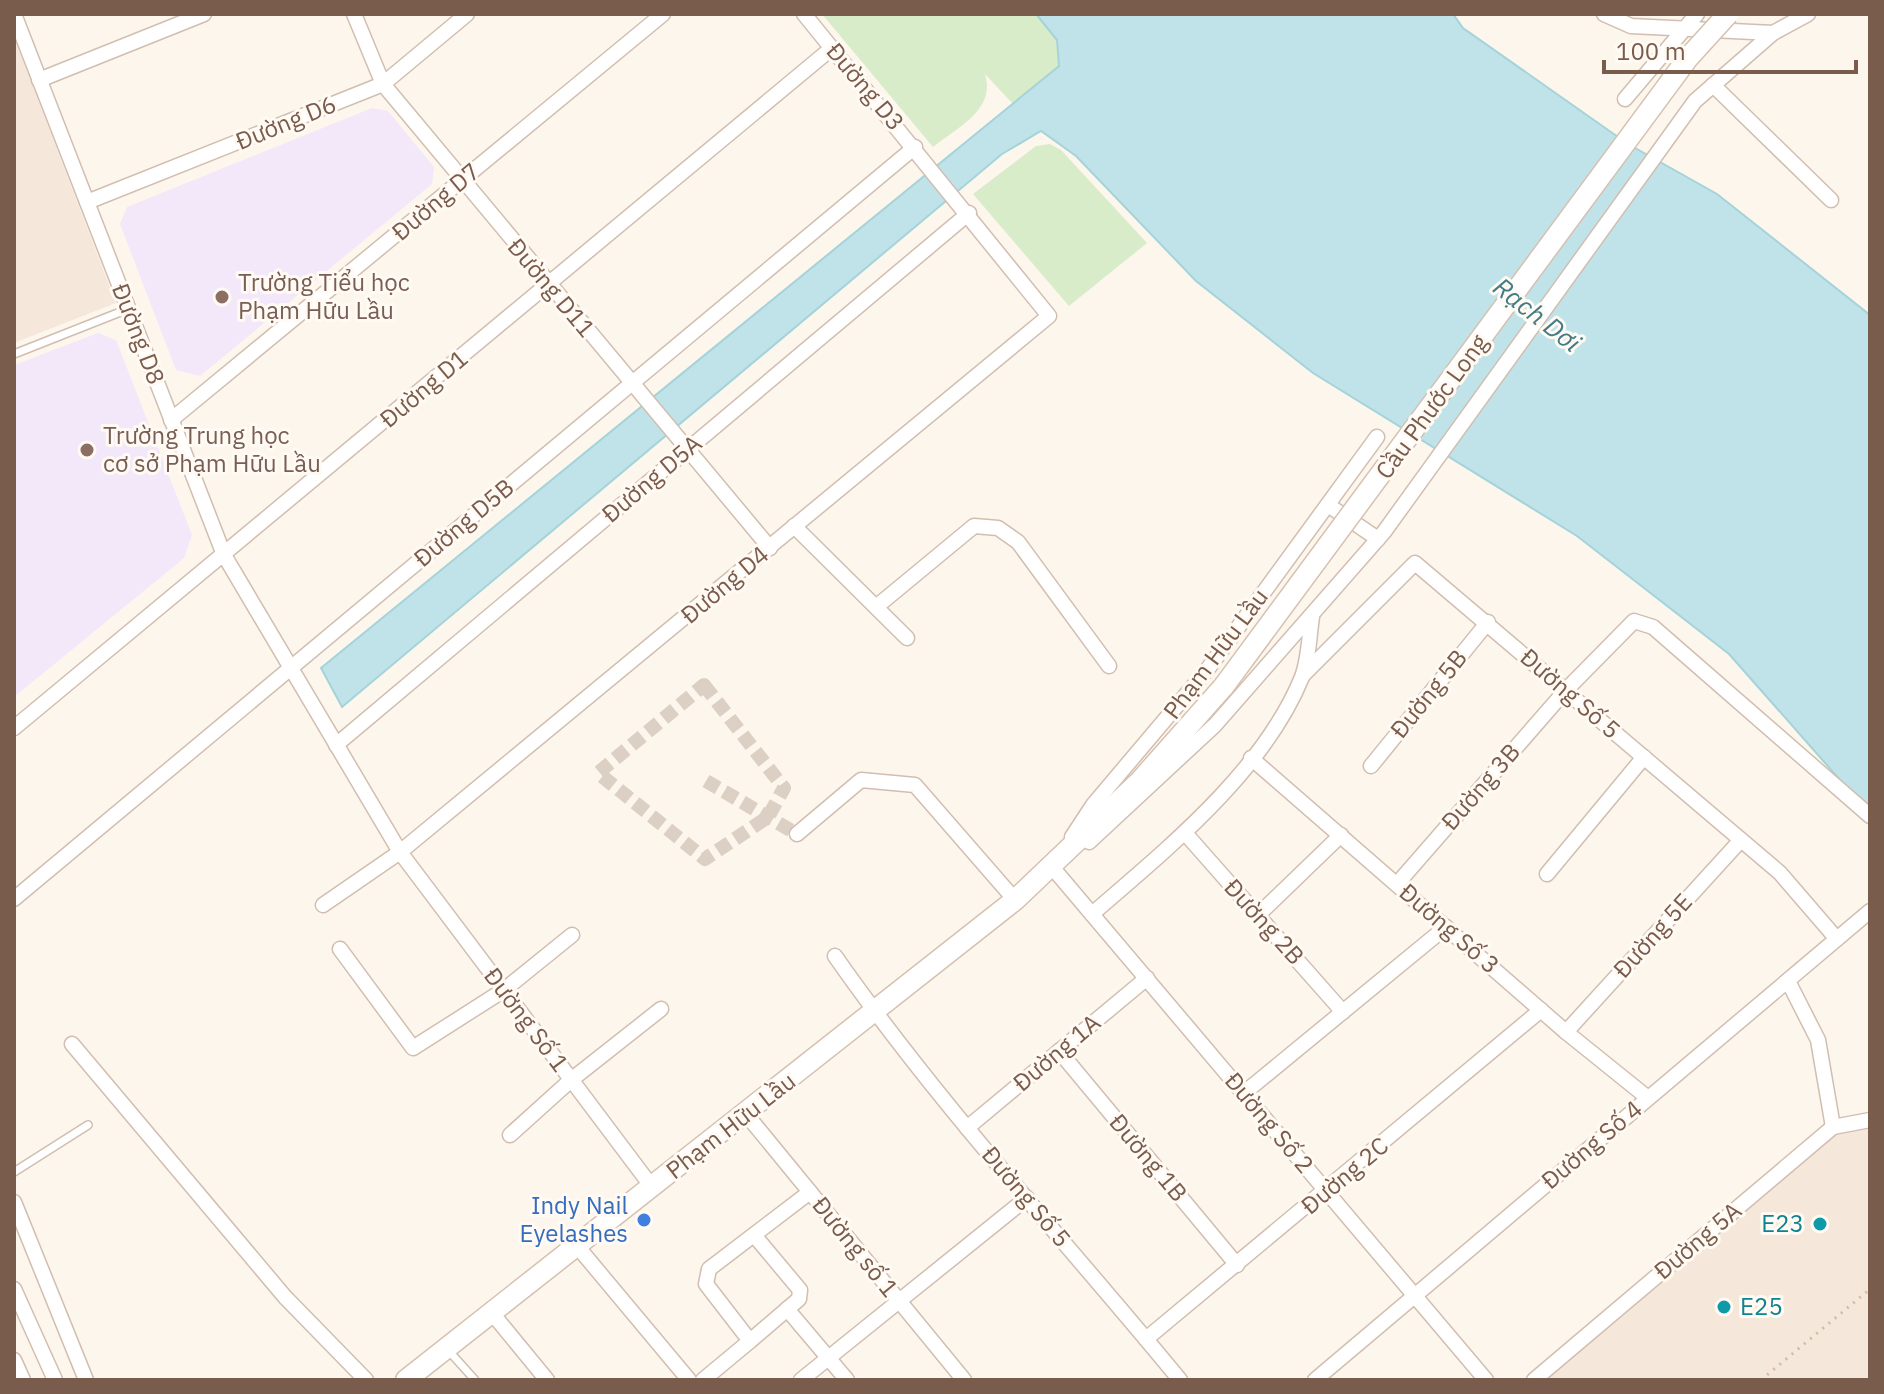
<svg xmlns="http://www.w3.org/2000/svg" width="1884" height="1394" viewBox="0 0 1884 1394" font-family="'IBM Plex Sans',sans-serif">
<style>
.residential{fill:#f5e8da}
.education{fill:#f3e8fa}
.green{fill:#d8ecc9}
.water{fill:#bfe3e8;stroke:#a5d3da;stroke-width:2}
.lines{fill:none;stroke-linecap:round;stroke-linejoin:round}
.minor-tunnel{stroke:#dcd0c4;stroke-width:14;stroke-dasharray:14 7;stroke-linecap:butt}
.service-casing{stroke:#d1beb0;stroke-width:10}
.minor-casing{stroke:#d1beb0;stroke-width:17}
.secondary-casing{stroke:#d6c0b0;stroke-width:23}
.path{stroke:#d9b8a5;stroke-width:3;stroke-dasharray:2 6;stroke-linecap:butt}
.service{stroke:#fff;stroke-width:7}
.minor{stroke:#fff;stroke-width:14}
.secondary{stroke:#fff;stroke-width:20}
.secondary-bridge-casing{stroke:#d6c0b0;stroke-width:23;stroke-linecap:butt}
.secondary-bridge{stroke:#fff;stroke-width:20}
.education-dot{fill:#8d6e63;stroke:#fffaf3;stroke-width:3}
.shop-dot{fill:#3f7fe0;stroke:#fffaf3;stroke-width:3}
.culture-dot{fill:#0f9aa8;stroke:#fffaf3;stroke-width:3}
.labels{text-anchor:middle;stroke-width:6;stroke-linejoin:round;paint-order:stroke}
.street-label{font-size:24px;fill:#7a5c4d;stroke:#fffaf3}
.education-label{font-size:24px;fill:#785e54;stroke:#fffaf3;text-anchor:start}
.shop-label{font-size:24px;fill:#366cbe;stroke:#fffaf3;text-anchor:end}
.culture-label{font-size:24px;fill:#0d838f;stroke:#fffaf3;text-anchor:end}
.water-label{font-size:26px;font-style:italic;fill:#437c86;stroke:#fffaf3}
</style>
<rect width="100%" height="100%" fill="#fdf6ec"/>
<g class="residential">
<polygon points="14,37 116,303 14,343"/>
<polygon points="1870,1128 1870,1380 1544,1380 1835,1134"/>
</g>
<g class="education">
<polygon points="372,108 388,111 434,167 432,184 200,376 176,370 120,224 127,207"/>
<polygon points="98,333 116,340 192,535 184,558 14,697 14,365"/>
</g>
<g class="green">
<path d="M822 14H1036L1057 40 1059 66 1013 104 985 74C996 110 958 127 933 147Z"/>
<polygon points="1050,144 1061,150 1147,243 1069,306 973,194 1036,146"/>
</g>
<polygon class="water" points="1036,14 1453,14 1463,28 1628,144 1717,194 1870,315 1870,814 1729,654 1577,536 1313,373 1196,281 1076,156 1041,131 1002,154 342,707 321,668 1059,66 1057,40"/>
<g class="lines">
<g class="minor-tunnel">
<polygon points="704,685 784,788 768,817 705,859 598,773"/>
<polyline points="706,781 797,834"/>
</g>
<g class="service-casing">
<g id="service">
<polyline points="14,354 128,309"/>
<polyline points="14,1172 88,1125"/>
<polyline points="448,1350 475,1380"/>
</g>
</g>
<g class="minor-casing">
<g id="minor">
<polyline points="14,14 224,555 400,852 652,1187"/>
<polyline points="354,14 383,84 770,548"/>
<polyline points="1604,14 1631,26 1773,33"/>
<polyline points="39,80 204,14"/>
<polyline points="1713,85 1831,200"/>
<polyline points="1625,99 1697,14"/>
<polyline points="87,202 383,84 467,14"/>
<polyline points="171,420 663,14"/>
<polyline points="1328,505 1378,539"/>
<polyline points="794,526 907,638"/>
<polyline points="876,607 974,526 998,528 1018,542 1109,666"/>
<polyline points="1303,675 1415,563 1780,873 1836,938"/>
<polyline points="14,728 832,48"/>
<polyline points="336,745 969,213"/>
<polyline points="1251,758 1566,1032 1648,1098"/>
<polyline points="1371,766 1488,622"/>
<polyline points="1185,833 1343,1012"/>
<polyline points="797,834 861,780 915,785 1015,900"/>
<polyline points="1072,837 1093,805 1207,670 1377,437"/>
<polyline points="1089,842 1215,725 1384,532 1695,101 1773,33 1808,14"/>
<polyline points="1052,867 1486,1380"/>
<polyline points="1547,874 1644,757"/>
<polyline points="1397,884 1566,690 1634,621 1653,627 1870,816"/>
<polyline points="14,899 915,147"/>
<polyline points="323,905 400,852 1049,316 804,14"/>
<path d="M1092 914C1167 849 1264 771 1302 677 1309 659 1309 636 1312 617"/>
<polyline points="1258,915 1341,835"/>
<polyline points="340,949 413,1048 504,990 572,935"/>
<path d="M835 956C939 1105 1064 1239 1180 1380"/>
<polyline points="1788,981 1818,1040 1833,1127"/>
<polyline points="1566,1032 1740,841"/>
<polyline points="72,1044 285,1297 366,1380"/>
<polyline points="1059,1051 1237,1265"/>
<polyline points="1244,1093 1446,927"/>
<polyline points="746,1114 964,1380"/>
<polyline points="967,1128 1147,978"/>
<polyline points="510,1135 571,1080 661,1009"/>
<polyline points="14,1202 86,1380"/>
<polyline points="577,1246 689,1380"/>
<polyline points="14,1289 55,1380"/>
<polyline points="787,1309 847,1380"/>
<polyline points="492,1313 547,1380"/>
<polyline points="1146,1339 1541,1010"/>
<polyline points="750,1341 799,1299 800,1290 754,1235"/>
<polyline points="14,1360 23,1380"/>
<polyline points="703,1380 750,1341 706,1284 709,1269 810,1192"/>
<polyline points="801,1380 1027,1198"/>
<polyline points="1315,1380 1870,911"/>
<polyline points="1534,1380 1833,1127 1870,1120"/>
</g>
</g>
<g class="secondary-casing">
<polyline id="secondary" points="406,1380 1015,900 1140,781 1224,686"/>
</g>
<polyline class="path" points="1761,1380 1870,1289"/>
<use href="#service" class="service"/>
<use href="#minor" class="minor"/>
<use href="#secondary" class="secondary"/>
<g class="secondary-bridge-casing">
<polyline id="secondary-bridge" points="1224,686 1688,58 1728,14"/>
</g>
<use href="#secondary-bridge" class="secondary-bridge"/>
</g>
<g class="education-dot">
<circle cx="222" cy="297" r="8"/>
<circle cx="87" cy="450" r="8"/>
</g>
<circle class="shop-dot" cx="644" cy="1220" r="8"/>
<g class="culture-dot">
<circle cx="1820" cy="1224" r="8"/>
<circle cx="1724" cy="1307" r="8"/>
</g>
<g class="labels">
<g class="street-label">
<text transform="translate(865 87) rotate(50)" y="8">Đường D3</text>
<text transform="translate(286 123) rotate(-22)" y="8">Đường D6</text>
<text transform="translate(436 202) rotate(-40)" y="8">Đường D7</text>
<text transform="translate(551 288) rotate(50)" y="8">Đường D11</text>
<text transform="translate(138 334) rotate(69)" y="8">Đường D8</text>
<text transform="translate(424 389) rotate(-40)" y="8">Đường D1</text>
<text transform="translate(1432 407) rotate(-54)" y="8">Cầu Phước Long</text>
<text transform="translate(652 479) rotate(-40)" y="8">Đường D5A</text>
<text transform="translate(464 523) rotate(-40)" y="8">Đường D5B</text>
<text transform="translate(725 585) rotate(-40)" y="8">Đường D4</text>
<text transform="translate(1216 654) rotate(-53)" y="8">Phạm Hữu Lầu</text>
<text transform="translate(1429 694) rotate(-51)" y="8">Đường 5B</text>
<text transform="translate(1570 694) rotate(41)" y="8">Đường Số 5</text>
<text transform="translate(1481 787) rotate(-49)" y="8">Đường 3B</text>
<text transform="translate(1264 922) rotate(48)" y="8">Đường 2B</text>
<text transform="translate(1449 929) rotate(41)" y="8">Đường Số 3</text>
<text transform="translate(1653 936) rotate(-48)" y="8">Đường 5E</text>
<text transform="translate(526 1020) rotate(53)" y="8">Đường Số 1</text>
<text transform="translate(1057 1053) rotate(-40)" y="8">Đường 1A</text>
<text transform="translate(1269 1123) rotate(50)" y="8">Đường Số 2</text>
<text transform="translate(731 1126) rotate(-38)" y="8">Phạm Hữu Lầu</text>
<text transform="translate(1592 1145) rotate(-40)" y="8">Đường Số 4</text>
<text transform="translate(1148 1158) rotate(50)" y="8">Đường 1B</text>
<text transform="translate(1345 1176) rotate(-40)" y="8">Đường 2C</text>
<text transform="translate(1026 1197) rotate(50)" y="8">Đường Số 5</text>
<text transform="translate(1698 1241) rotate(-40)" y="8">Đường 5A</text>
<text transform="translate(855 1247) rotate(51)" y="8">Đường số 1</text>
</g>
<g class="education-label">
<text x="238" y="291">Trường Tiểu học<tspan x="238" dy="28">Phạm Hữu Lầu</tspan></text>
<text x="103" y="444">Trường Trung học<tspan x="103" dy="28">cơ sở Phạm Hữu Lầu</tspan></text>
</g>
<g class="shop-label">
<text x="628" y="1214">Indy Nail<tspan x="628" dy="28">Eyelashes</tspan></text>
</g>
<g class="culture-label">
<text x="1804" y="1232">E23</text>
<text x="1740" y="1315" text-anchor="start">E25</text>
</g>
<g class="water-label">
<text transform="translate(1537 315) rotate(38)" y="9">Rạch Dơi</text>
</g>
</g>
<rect width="1884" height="1394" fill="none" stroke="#7a5c4d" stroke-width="32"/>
<path d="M1604 60v12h252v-12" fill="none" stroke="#7a5c4d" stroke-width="4"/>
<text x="1616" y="60" font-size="24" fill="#7a5c4d" stroke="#fffaf3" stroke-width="6" paint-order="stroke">100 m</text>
</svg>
